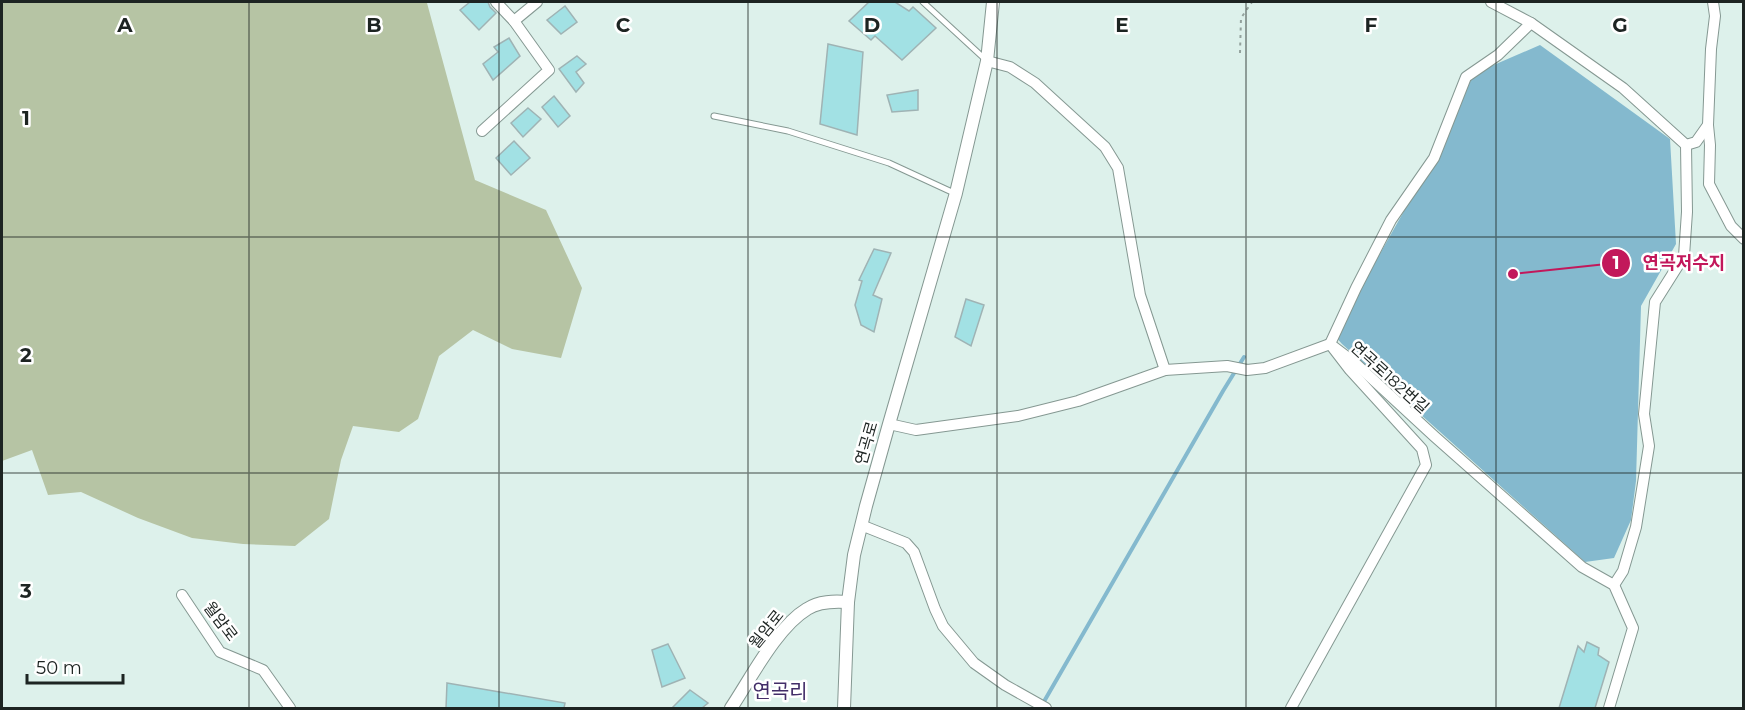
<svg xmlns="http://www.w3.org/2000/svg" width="1745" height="710" viewBox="0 0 1745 710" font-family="Montserrat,'Noto Sans KR',sans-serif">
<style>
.green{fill:#b6c4a4}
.water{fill:#84b9ce}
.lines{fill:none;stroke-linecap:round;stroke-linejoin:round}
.stream{stroke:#84b9ce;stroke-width:4}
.building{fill:#a2e1e4;stroke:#9fb3b4;stroke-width:1.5}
.service-casing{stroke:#859892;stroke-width:7}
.minor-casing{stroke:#859892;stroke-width:12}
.tertiary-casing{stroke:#859892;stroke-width:14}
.path{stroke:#93a29d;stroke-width:2;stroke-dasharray:3 4.5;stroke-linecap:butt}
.service{stroke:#fff;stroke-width:5}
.minor{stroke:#fff;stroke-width:10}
.tertiary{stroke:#fff;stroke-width:12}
.grid{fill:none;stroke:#1d2422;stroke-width:1.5;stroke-opacity:0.55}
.labels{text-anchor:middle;stroke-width:5;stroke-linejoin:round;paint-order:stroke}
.street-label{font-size:16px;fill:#1d2422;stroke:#fff}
.quarter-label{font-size:20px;fill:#422d68;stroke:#fff}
.grid-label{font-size:20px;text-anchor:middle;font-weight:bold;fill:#1d2422;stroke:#fff;stroke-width:5;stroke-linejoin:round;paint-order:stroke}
.leader{fill:none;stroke:#c2185b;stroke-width:2}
.callout-dot{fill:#c2185b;stroke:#fff;stroke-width:2}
.mark-label{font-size:18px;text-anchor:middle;font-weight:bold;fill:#fff}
.callout-label{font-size:18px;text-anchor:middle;font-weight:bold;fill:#c2185b;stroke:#fff;stroke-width:5;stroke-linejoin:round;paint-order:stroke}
</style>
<rect width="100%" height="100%" fill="#ddf1eb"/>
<polygon class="green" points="2,2 423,2 427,3 475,180 546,210 582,288 561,358 512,349 473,330 439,356 418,419 399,432 353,426 341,460 329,519 295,546 243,544 192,538 138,518 81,492 48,495 32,450 2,461"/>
<polygon class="water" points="1540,45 1670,139 1676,244 1641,306 1636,481 1631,520 1614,558 1585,562 1342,344 1334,335 1434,158 1466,77"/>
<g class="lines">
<polyline class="stream" points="1042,705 1223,391 1244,357"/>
</g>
<g class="building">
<polygon points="470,2 488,2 490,7 496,13 479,30 460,10"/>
<polygon points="869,2 895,2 909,11 913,7 936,28 902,60 875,36 871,40 849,21"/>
<polygon points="565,6 577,22 561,34 547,20"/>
<polygon points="509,38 520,56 493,80 483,64 498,52 494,47"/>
<polygon points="828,44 863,52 857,135 820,124"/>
<polygon points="577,56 586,64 576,72 584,83 576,92 559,69"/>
<polygon points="918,90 918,110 892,112 887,95"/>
<polygon points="554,96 570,116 558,127 542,107"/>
<polygon points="528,108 541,119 523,137 511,123"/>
<polygon points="514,141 530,158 511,175 496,158"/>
<polygon points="874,249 891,253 873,295 882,299 874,332 861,325 855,305 862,281 859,280"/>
<polygon points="966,299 984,305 971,346 955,337"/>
<polygon points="1587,642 1599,648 1598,655 1609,662 1595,708 1559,708 1578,646 1584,652"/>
<polygon points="668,644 685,678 662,687 652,650"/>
<polygon points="447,683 565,703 564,708 446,708"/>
<polygon points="690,690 708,703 702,708 672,708"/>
</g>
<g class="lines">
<g class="service-casing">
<g id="service">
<polyline points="923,2 986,60"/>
<polyline points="714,116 788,131 889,163 954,193"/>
</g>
</g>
<g class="minor-casing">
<g id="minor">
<polyline points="1491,2 1531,23 1623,88 1686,145 1687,212 1684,256 1655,302 1644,414 1649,446 1636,527 1623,571 1614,585"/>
<polyline points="514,21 537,2"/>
<polyline points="987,61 1010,67 1035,83 1105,147 1118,168 1140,295 1165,370"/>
<polyline points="1708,125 1710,145 1709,184 1731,226 1744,239"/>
<polyline points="482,131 549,70 514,21 496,2"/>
<polyline points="1686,145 1696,142 1708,125 1711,49 1715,16 1713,2"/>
<polyline points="889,424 916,430 1018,416 1078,401 1165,370 1227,366 1247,370 1265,368 1330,344 1355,363 1434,436 1582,567 1614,585 1633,628 1609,708"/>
<polyline points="861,525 906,543 914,552 935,609 943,626 974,663 1005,685 1046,708"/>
<polyline points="182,595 220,652 263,670 290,708"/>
<polyline points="1291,708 1426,465 1422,449 1350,370 1330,344 1356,288 1391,220 1434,158 1466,77 1498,55 1531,23"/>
</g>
</g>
<g class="tertiary-casing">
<g id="tertiary">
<path d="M731 708C751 678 777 627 807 609 819 601 834 601 848 602"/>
<polyline points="844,708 848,602 854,555 866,506 889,424 956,193 987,61 993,2"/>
</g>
</g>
<polyline class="path" points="1240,53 1241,18 1252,2"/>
<use href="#service" class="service"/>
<use href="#minor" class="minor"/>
<use href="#tertiary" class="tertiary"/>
</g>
<path class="grid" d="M249 2V708M499 2V708M748 2V708M997 2V708M1246 2V708M1496 2V708M2 237H1744M2 473H1744"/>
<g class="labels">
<g class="street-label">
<text transform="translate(1390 377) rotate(42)" y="6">연곡로182번길</text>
<text transform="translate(866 443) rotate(-74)" y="6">연곡로</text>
<text transform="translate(221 621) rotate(53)" y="6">월암로</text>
<text transform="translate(766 629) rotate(-51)" y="6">월암로</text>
</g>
<g class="quarter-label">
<text x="780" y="698">연곡리</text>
</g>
</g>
<g class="grid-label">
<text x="125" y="32">A</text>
<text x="374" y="32">B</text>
<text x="623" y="32">C</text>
<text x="872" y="32">D</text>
<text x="1122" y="32">E</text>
<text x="1371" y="32">F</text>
<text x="1620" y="32">G</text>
<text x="26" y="125">1</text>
<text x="26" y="362">2</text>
<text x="26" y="598">3</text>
</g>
<path class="leader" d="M1513 274L1616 263"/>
<g class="callout-dot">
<circle cx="1513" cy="274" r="6"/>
<circle cx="1616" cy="263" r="15"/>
</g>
<g class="mark-label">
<text x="1616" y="269">1</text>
</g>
<g class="callout-label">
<text x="1684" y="269">연곡저수지</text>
</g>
<rect width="1745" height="710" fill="none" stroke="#1d2422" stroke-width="6"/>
<path d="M27 674v9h96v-9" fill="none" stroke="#1d2422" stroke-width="3"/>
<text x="36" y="674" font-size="18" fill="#1d2422" stroke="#ffffff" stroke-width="4.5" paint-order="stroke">50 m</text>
</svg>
